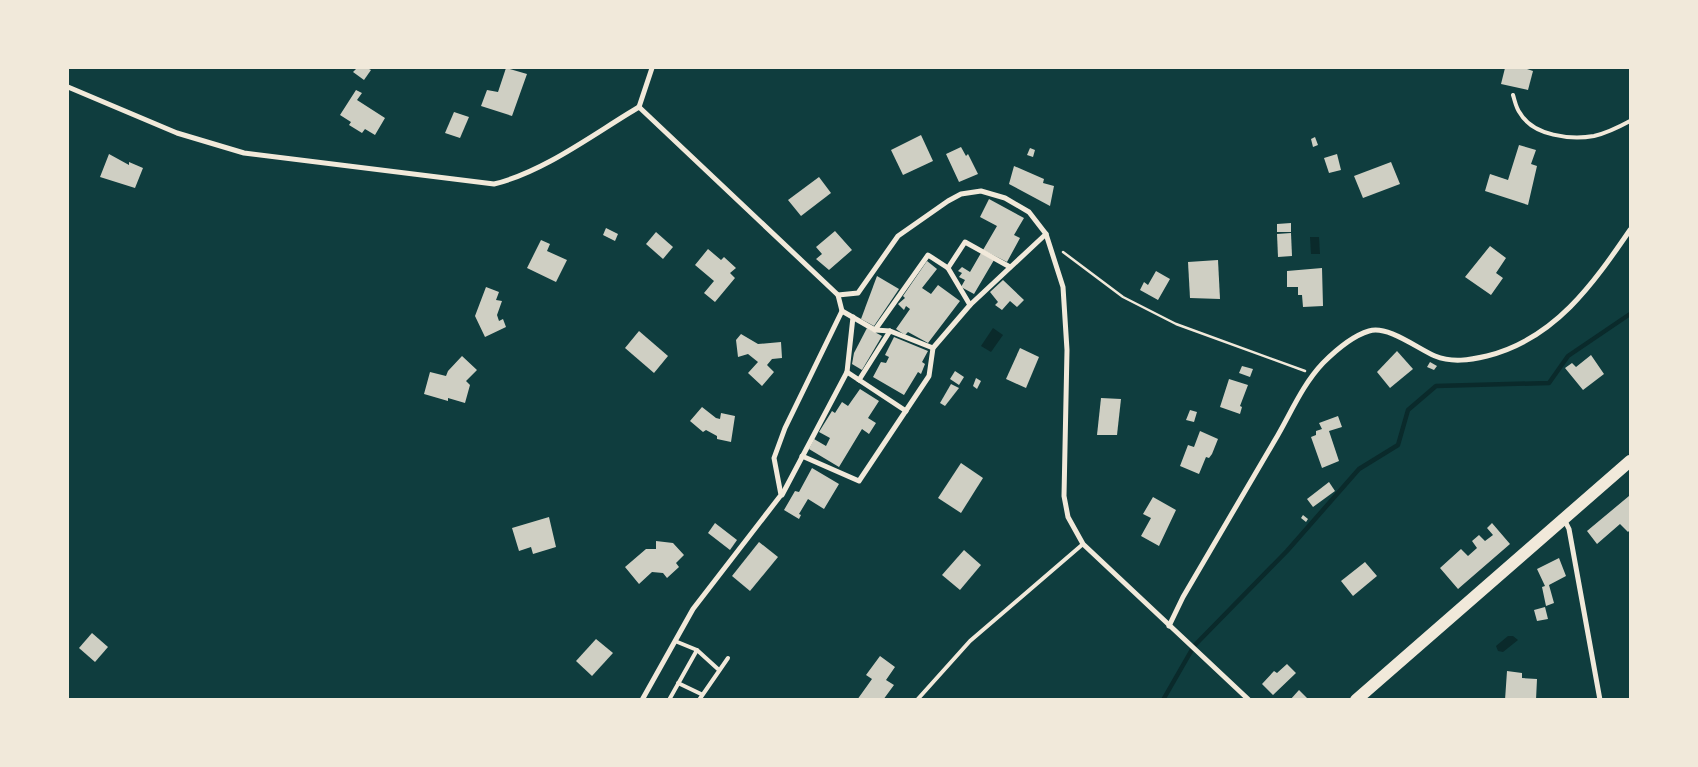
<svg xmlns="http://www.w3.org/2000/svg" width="1698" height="767" viewBox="0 0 1698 767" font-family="Karla,sans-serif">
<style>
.water{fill:#0a2a2b}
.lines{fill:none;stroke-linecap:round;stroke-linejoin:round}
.stream{stroke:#0a2a2b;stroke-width:4.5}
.building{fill:#cfcfc3}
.path{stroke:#f1e9da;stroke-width:2.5}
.service{stroke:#f1e9da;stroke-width:4}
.minor{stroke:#f1e9da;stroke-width:5}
.primary{stroke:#f1e9da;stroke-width:12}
</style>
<rect width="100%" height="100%" fill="#0f3d3e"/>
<g class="water">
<polygon points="1310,237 1319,237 1320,254 1311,254"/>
<polygon points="993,328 1003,335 991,352 981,346"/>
<polygon points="1508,636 1513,636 1518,640 1503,652 1498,651 1496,646"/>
</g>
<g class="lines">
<polyline class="stream" points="1163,700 1194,646 1287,551 1359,469 1398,445 1408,410 1436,386 1549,383 1568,356 1630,314"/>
</g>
<g class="building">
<polygon points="357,68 367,68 371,70 364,80 353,72"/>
<polygon points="506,68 527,74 512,116 481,106 487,90 498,92"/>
<polygon points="1505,68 1524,68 1533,71 1528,90 1501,84"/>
<polygon points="356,90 362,93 357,100 385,118 375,135 365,129 362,133 349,125 351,122 340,115"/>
<polygon points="454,112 469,117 460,138 445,133"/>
<polygon points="921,135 933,161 903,175 891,150"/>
<polygon points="1315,137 1318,145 1313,147 1311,139"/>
<polygon points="1519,145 1536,150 1531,164 1537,166 1528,205 1485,191 1490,174 1508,180"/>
<polygon points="961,147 966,156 968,154 978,174 959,182 946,154"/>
<polygon points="1030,148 1035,150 1033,157 1027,155"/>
<polygon points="109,154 129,165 129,162 143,168 135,188 100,177"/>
<polygon points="1337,154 1341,170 1329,173 1324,158"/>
<polygon points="1391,162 1400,184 1363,198 1354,176"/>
<polygon points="1014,166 1044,179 1043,183 1054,186 1050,206 1009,184"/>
<polygon points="819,177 831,193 801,216 788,200"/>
<polygon points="989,199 1024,218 1014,235 1020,238 1007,262 983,250 997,226 980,217"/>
<polygon points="1291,223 1291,232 1277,232 1277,224"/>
<polygon points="606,228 618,234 615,241 603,235"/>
<polygon points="835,231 852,250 829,270 816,259 822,254 816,247"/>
<polygon points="656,232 673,247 663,259 646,244"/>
<polygon points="1291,233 1292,256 1278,257 1277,234"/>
<polygon points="541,240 550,244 547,251 567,260 556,282 527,268"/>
<polygon points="1490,246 1506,258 1496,273 1503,278 1491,295 1465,277"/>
<polygon points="708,249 721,260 724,257 736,268 730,273 735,278 715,302 704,293 714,281 695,265"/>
<polygon points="981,253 994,260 974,294 961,287 965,280 959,277 962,273 958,271 962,267 970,272"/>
<polygon points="1218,260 1220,299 1190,298 1188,262"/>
<polygon points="927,261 937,269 922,288 931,294 938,285 960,301 928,343 908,332 905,335 896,329 910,309 906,306 904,310 898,304 905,298 903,296"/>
<polygon points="1322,268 1323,306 1303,307 1302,295 1298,295 1298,287 1287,287 1287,271"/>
<polygon points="1156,271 1170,279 1158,300 1140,290 1144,282 1148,285"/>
<polygon points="877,276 899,289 874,326 861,319"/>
<polygon points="1003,280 1024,300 1017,307 1010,301 1002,310 995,305 998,302 990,292"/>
<polygon points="486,287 499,292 496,300 502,301 497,315 499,321 503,319 506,327 485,337 475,316"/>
<polygon points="867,328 882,336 862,370 852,364 854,353"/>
<polygon points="639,331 668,356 654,373 625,348"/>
<polygon points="741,334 758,344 781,342 782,358 772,359 767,365 774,372 762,386 748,373 758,362 748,354 738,357 736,340"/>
<polygon points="894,337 928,351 922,362 925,364 921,374 918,372 904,395 873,377 881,362 886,363 889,357 885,355"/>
<polygon points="1020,348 1039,357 1026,388 1006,379"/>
<polygon points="1397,351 1413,369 1390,388 1377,372"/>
<polygon points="1591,355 1604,374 1583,390 1565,368 1572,363 1576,367"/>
<polygon points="462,356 477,370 466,381 470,385 465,403 448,398 448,401 424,394 430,372 446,376 448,371"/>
<polygon points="1430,362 1437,366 1434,370 1427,367"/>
<polygon points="1242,366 1253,369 1250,377 1239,373"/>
<polygon points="955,371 964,377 959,385 950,379"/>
<polygon points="976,378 981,381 977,389 973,386"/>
<polygon points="1229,379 1248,385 1240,406 1242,407 1240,414 1220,407"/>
<polygon points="951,384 959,388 945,406 940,403"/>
<polygon points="860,389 879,401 868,418 876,423 869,434 862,429 839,467 809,449 814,439 826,446 830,438 819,432 832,411 835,413 842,402 848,406"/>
<polygon points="1101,398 1121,399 1117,435 1097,435"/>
<polygon points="702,407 716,418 720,419 721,413 735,416 731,442 717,439 717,436 706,430 703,432 690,421"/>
<polygon points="1190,410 1197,412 1194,422 1186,420"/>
<polygon points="1338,416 1342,427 1329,431 1339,461 1322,468 1311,437 1316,435 1316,431 1322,429 1319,423"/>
<polygon points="1200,431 1218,439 1212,454 1209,458 1206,457 1199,474 1180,466 1188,445 1194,447"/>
<polygon points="961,463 983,478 961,513 938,498"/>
<polygon points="812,468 839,484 824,509 808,499 799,514 801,515 799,519 784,510 795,491 799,492"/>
<polygon points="1329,482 1335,491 1313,507 1307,499"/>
<polygon points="1629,496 1630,530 1628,532 1620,524 1597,544 1587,531"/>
<polygon points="1153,497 1176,510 1159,546 1141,536 1151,518 1143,514"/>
<polygon points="1303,515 1308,519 1306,522 1301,518"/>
<polygon points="549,517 556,547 533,554 531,547 519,551 512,528"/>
<polygon points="715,523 737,540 730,550 708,533"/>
<polygon points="1492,523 1510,544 1458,589 1440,568 1461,549 1468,556 1477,548 1472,541 1479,535 1485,541 1493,535 1487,528"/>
<polygon points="656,541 673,543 684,555 676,563 679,567 667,578 663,573 652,572 639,584 625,567 646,549 656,549"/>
<polygon points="759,542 778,557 750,591 732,576"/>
<polygon points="964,550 981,565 960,590 942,575"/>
<polygon points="1559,558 1566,576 1549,585 1554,603 1546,606 1542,587 1545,586 1537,569"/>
<polygon points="1365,562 1377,576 1353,596 1341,581"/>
<polygon points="1545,607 1548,619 1537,621 1534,610"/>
<polygon points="92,633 108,647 95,662 79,648"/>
<polygon points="596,639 613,653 592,676 576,661"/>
<polygon points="880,656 895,667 886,680 894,685 883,700 857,700 872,679 866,675"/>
<polygon points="1287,664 1296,673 1273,695 1262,684 1274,671 1277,673"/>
<polygon points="1507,671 1522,673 1522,678 1537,679 1536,700 1505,700"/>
<polygon points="1299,690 1309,700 1290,700"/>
</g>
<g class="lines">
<polyline class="path" points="1063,252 1123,297 1176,324 1305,371"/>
<g class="service">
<path d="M1513 95C1515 101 1516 108 1520 113 1533 136 1571 140 1594 136 1607 133 1619 127 1630 121"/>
<polyline points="697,650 719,670"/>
<polyline points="678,683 701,694"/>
<polyline points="669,700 697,650 675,641"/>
<polyline points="699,700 728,658"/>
<polyline points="917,700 970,641 1083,544"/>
</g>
<g class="minor">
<path d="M68 87 177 133 244 153 494 184C544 172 595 133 639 107"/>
<polyline points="639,107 838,295 858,293 898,236 948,201 961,194 981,191 1005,198 1029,212 1046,234 1063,287 1067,350 1064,496 1068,517 1083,544 1249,700"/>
<polyline points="639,107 652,68"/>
<polyline points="948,268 965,242 1010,267"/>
<polyline points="842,311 875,330 890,331 933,348"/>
<polyline points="875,330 928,255 948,268 970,305"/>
<polyline points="847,372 906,411"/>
<polyline points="859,380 890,331"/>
<polyline points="802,456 859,481 929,376 933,348 970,305 1046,234"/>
<polyline points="782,495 847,372 853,317"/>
<polyline points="1564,519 1569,529 1600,700"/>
<path d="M1169 626 1183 597C1214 545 1244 492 1275 440 1290 415 1302 385 1323 363 1335 351 1352 336 1369 331 1388 325 1418 349 1435 356 1452 363 1470 360 1487 356 1555 339 1593 284 1630 230"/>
<polyline points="642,700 693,609 781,495 774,458 785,428 842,311 838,295"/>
</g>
<polyline class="primary" points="1356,700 1630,461"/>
</g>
<rect width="1698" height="767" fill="none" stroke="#f1e9da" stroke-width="138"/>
</svg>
